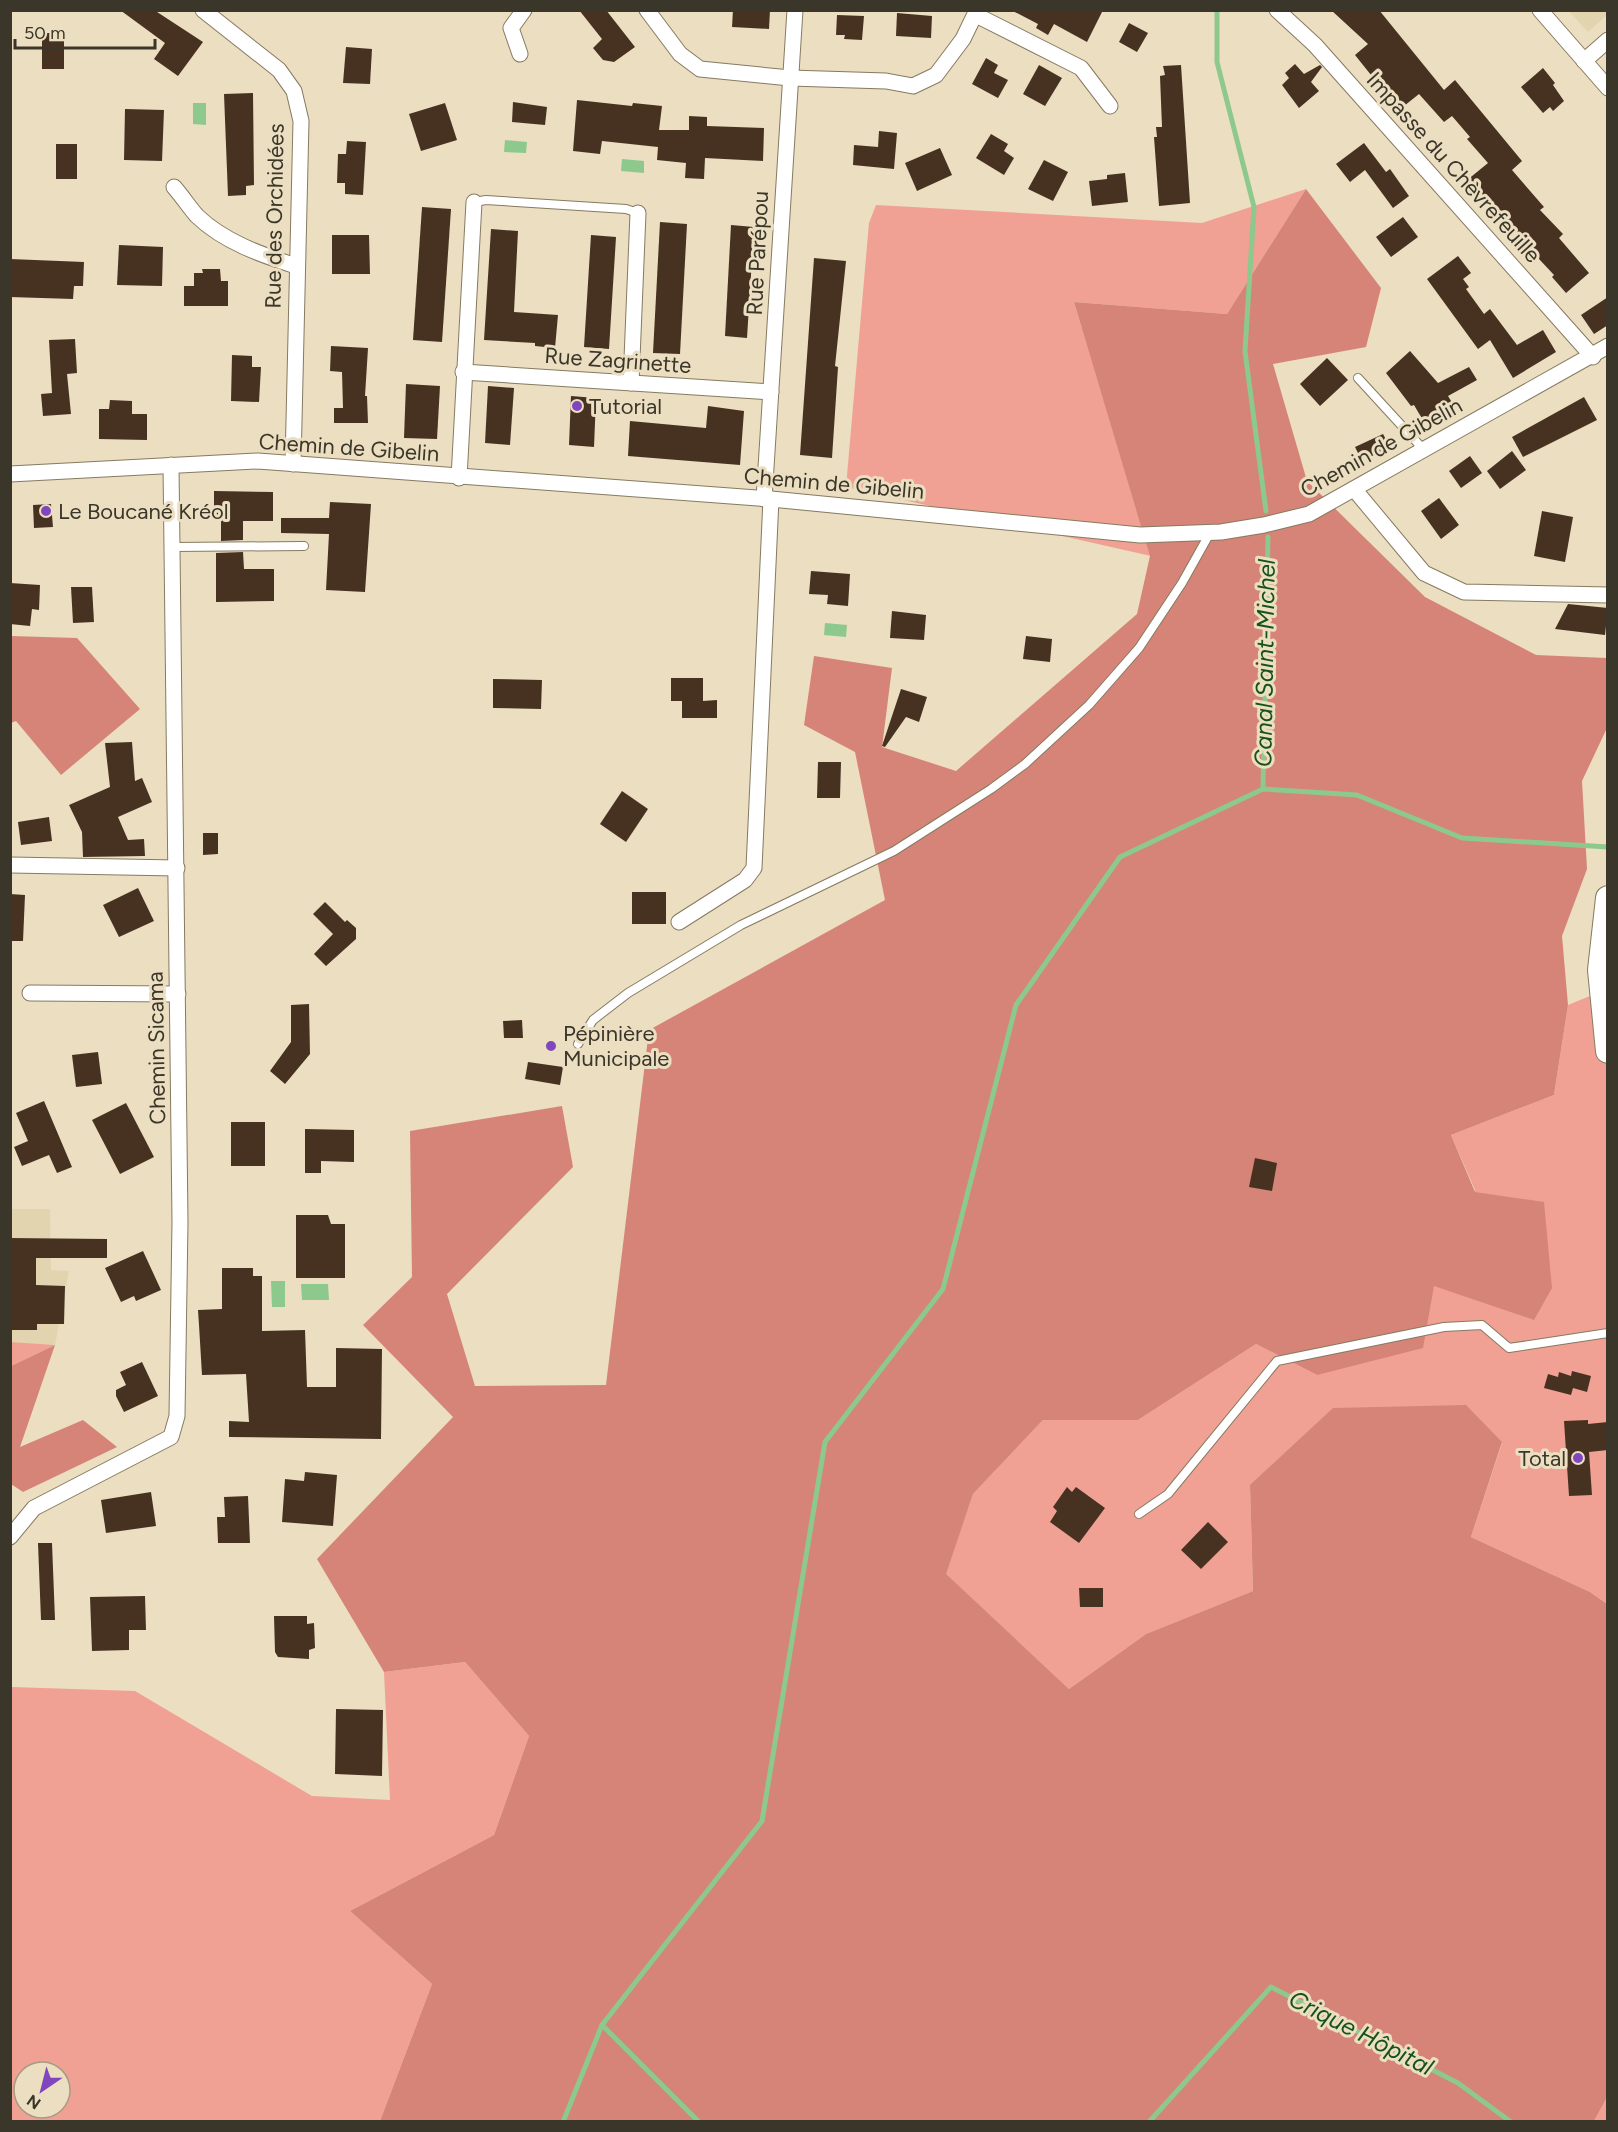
<svg xmlns="http://www.w3.org/2000/svg" width="1618" height="2132" viewBox="0 0 1618 2132" font-family="Figtree,sans-serif">
<style>
.built{fill:#e3d4b0}
.green{fill:#f0a194;fill-rule:evenodd}
.forest{fill:#d68477}
.water{fill:#8dc88c}
.lines{fill:none;stroke-linecap:round;stroke-linejoin:round}
.stream{stroke:#8dc88c;stroke-width:5}
.building{fill:#473222}
.lane-casing{stroke:#867a60;stroke-width:10}
.street-casing{stroke:#867a60;stroke-width:17}
.primary-casing{stroke:#867a60;stroke-width:26}
.lane{stroke:#fff;stroke-width:8}
.street{stroke:#fff;stroke-width:15}
.primary{stroke:#fff;stroke-width:24}
.poi-dot{fill:#8146bd;stroke:#ebdec1;stroke-width:2}
.labels{text-anchor:middle;stroke-width:6;stroke-linejoin:round;paint-order:stroke}
.street-label{font-size:22px;fill:#3b362a;stroke:#ebdec1}
.poi-label{font-size:22px;fill:#3b362a;stroke:#ebdec1;text-anchor:start}
.water-label{font-size:24px;font-style:italic;fill:#15521a;stroke:#ebdec1}
</style>
<rect width="100%" height="100%" fill="#ebdec1"/>
<g class="built">
<polygon points="1569,11 1607,11 1607,15 1588,32"/>
<polygon points="10,1209 50,1209 51,1270 69,1271 55,1345 11,1342"/>
</g>
<g class="green">
<polygon points="1306,189 1227,314 1074,302 1151,556 846,487 869,223 876,205 1202,223"/>
<polygon points="1607,989 1607,1604 1590,1592 1471,1537 1502,1443 1250,1485 1253,1591 1146,1634 1069,1689 945,1574 973,1494 1043,1420 1138,1420 1256,1344 1317,1375 1434,1286 1475,1190 1451,1135 1554,1095 1568,1005"/>
<polygon points="11,1342 55,1345 11,1366"/>
<path d="M465 1662 529 1736 494 1835 350 1911 432 1984 380 2121 11 2122V1687L135 1691 312 1796 390 1800 384 1672ZM24 2072H60V2108H24Z"/>
<polygon points="1607,2095 1607,2121 1594,2121"/>
</g>
<g class="forest">
<polygon points="1306,189 1381,288 1366,347 1273,364 1307,481 1425,597 1536,655 1607,658 1607,728 1582,781 1587,869 1562,936 1568,1005 1554,1095 1451,1135 1475,1192 1544,1202 1552,1288 1534,1320 1434,1286 1423,1348 1317,1375 1256,1344 1138,1420 1043,1420 973,1494 946,1574 1069,1689 1146,1634 1253,1591 1250,1485 1333,1408 1466,1405 1502,1442 1471,1537 1590,1592 1607,1604 1608,2095 1594,2121 380,2121 432,1984 350,1911 494,1835 529,1736 465,1662 384,1672 317,1559 453,1417 363,1325 412,1277 410,1131 562,1106 573,1167 447,1294 475,1386 606,1385 649,1030 885,900 855,752 804,725 814,656 892,668 882,747 956,771 1137,614 1150,556 1074,302 1227,314"/>
<polygon points="11,636 77,638 140,709 61,775 16,721 11,723"/>
<polygon points="55,1345 20,1447 83,1420 117,1447 23,1492 11,1484 11,1366"/>
</g>
<g class="water">
<polygon points="193,103 206,103 206,125 193,124"/>
<polygon points="505,140 527,142 526,153 504,152"/>
<polygon points="622,159 644,161 644,173 621,171"/>
<polygon points="825,623 847,625 846,637 824,635"/>
<polygon points="271,1281 285,1281 285,1307 272,1307"/>
<polygon points="301,1284 328,1284 329,1300 302,1300"/>
</g>
<g class="lines">
<g class="stream">
<polyline points="1217,10 1217,62 1254,207 1245,351 1266,511"/>
<polyline points="1263,789 1268,537"/>
<polyline points="602,2025 762,1821 825,1442 943,1289 1016,1005 1120,857 1263,789 1357,795 1462,838 1608,847"/>
<polyline points="563,2122 602,2025 699,2122"/>
<polyline points="1149,2122 1271,1987 1458,2083 1511,2122"/>
</g>
</g>
<g class="building">
<polygon points="120,10 154,10 203,42 178,76 154,59 165,43"/>
<polygon points="579,10 606,10 635,47 614,62 603,60 593,48 602,39"/>
<polygon points="733,10 770,10 769,29 732,27"/>
<polygon points="1011,10 1103,10 1087,42 1054,24 1048,35 1036,28 1038,24"/>
<polygon points="1331,10 1379,10 1444,90 1455,80 1522,161 1512,170 1544,207 1540,210 1563,234 1559,238 1589,273 1566,293 1552,277 1554,275 1466,181 1488,163 1467,139 1470,137 1452,116 1444,122 1419,94 1399,110 1355,55 1368,44"/>
<polygon points="897,13 932,16 931,38 896,36"/>
<polygon points="837,15 864,16 862,40 844,39 845,35 836,35"/>
<polygon points="1129,23 1148,33 1137,52 1119,42"/>
<rect x="42" y="33" width="22" height="36"/>
<polygon points="346,47 372,49 370,84 343,83"/>
<polygon points="986,58 998,65 994,73 1008,80 998,98 972,84"/>
<polygon points="1295,64 1304,74 1320,65 1322,67 1311,82 1319,91 1299,108 1282,85 1289,78 1285,73"/>
<polygon points="1039,65 1062,78 1045,106 1023,94"/>
<polygon points="1181,65 1190,203 1159,206 1154,137 1157,137 1156,127 1162,127 1160,76 1165,75 1163,66"/>
<polygon points="1543,68 1555,83 1553,85 1564,101 1553,111 1550,107 1543,113 1521,87"/>
<polygon points="253,93 254,185 246,186 246,195 228,196 224,94"/>
<polygon points="577,100 632,106 633,103 662,106 659,130 689,130 689,116 707,117 707,126 764,128 763,161 705,158 704,179 685,178 686,163 657,160 658,147 602,141 600,154 573,151"/>
<polygon points="513,102 547,107 545,125 512,122"/>
<polygon points="445,103 457,140 421,151 409,114"/>
<polygon points="125,109 164,110 162,161 124,160"/>
<polygon points="879,131 897,133 894,169 853,165 854,145 878,147"/>
<polygon points="991,134 1008,144 1004,151 1014,158 1004,175 976,158"/>
<polygon points="347,141 366,142 363,195 345,194 345,183 337,183 338,154 346,154"/>
<polygon points="1364,143 1386,172 1390,169 1409,196 1393,208 1365,170 1350,182 1336,164"/>
<rect x="56" y="144" width="21" height="35"/>
<polygon points="940,148 952,175 917,191 905,163"/>
<polygon points="1044,160 1068,172 1053,201 1028,189"/>
<polygon points="1125,173 1128,202 1092,206 1089,181 1107,179 1107,175"/>
<polygon points="422,207 451,209 442,342 413,340"/>
<polygon points="1403,217 1418,237 1391,257 1376,237"/>
<polygon points="660,222 687,224 680,354 653,353"/>
<polygon points="731,225 754,227 747,338 725,336"/>
<polygon points="491,229 518,231 514,312 558,315 555,348 535,346 535,343 484,340"/>
<polygon points="332,235 369,235 370,274 332,274"/>
<polygon points="591,235 616,237 609,349 584,347"/>
<polygon points="119,245 163,247 162,286 117,285"/>
<polygon points="1458,256 1471,273 1463,279 1469,287 1466,289 1484,314 1490,309 1517,345 1543,330 1556,352 1513,378 1490,340 1478,349 1427,279"/>
<polygon points="814,258 846,261 835,366 838,367 832,458 800,455"/>
<polygon points="10,259 84,262 83,286 74,286 73,299 10,297"/>
<polygon points="202,269 220,269 221,281 228,281 228,306 184,306 184,286 194,286 194,273 203,273"/>
<polygon points="1608,297 1608,325 1594,334 1581,315"/>
<polygon points="75,339 77,373 67,374 71,414 43,416 41,394 52,393 49,340"/>
<polygon points="331,346 368,348 365,396 367,396 368,423 334,423 334,408 343,408 342,372 330,371"/>
<polygon points="1410,351 1438,383 1469,367 1477,380 1448,396 1456,409 1443,416 1441,412 1424,422 1414,405 1411,406 1386,373"/>
<polygon points="232,355 252,356 252,367 261,367 259,402 231,401"/>
<polygon points="1327,358 1348,380 1320,406 1300,384"/>
<polygon points="406,384 440,386 437,439 404,438"/>
<polygon points="488,386 514,388 510,445 485,443"/>
<polygon points="571,396 596,398 594,447 569,445"/>
<polygon points="1584,397 1597,420 1523,457 1512,437"/>
<polygon points="110,400 132,401 132,414 147,414 147,440 99,439 99,409 109,409"/>
<polygon points="708,406 744,411 740,465 628,456 630,421 706,428"/>
<polygon points="1383,434 1390,447 1362,461 1355,447"/>
<polygon points="1512,451 1526,470 1500,489 1487,471"/>
<polygon points="1470,456 1482,473 1461,488 1449,471"/>
<polygon points="214,491 273,492 273,521 243,521 243,540 221,541 221,521 214,521"/>
<polygon points="1439,498 1459,525 1441,539 1421,511"/>
<polygon points="330,502 371,504 365,592 326,590 329,534 281,533 281,518 329,518"/>
<polygon points="51,504 53,527 34,528 33,505"/>
<polygon points="1542,511 1573,517 1565,562 1534,556"/>
<polygon points="216,553 243,552 244,569 274,569 274,601 216,602"/>
<polygon points="811,571 850,574 848,606 827,604 828,595 809,594"/>
<polygon points="10,583 40,585 39,610 32,609 30,626 10,624"/>
<polygon points="71,587 92,587 94,622 73,623"/>
<polygon points="1568,604 1608,608 1605,635 1555,629"/>
<polygon points="892,611 926,615 924,640 890,638"/>
<polygon points="1026,636 1052,639 1050,662 1023,659"/>
<polygon points="671,678 703,678 703,701 717,700 717,718 682,718 682,701 671,701"/>
<polygon points="493,679 542,680 541,709 493,708"/>
<polygon points="901,689 927,697 919,722 906,717 885,747 882,746"/>
<polygon points="132,742 135,781 142,778 152,802 118,817 128,840 144,839 145,856 83,857 82,832 69,805 110,787 105,743"/>
<polygon points="818,762 841,762 840,798 817,798"/>
<polygon points="622,791 648,809 626,842 600,824"/>
<polygon points="49,817 52,841 21,845 18,822"/>
<polygon points="203,833 218,833 218,854 203,855"/>
<polygon points="138,888 154,921 119,937 103,905"/>
<rect x="632" y="892" width="34" height="32"/>
<polygon points="10,894 25,895 23,941 10,941"/>
<polygon points="325,902 345,922 347,920 356,928 356,939 326,966 314,954 333,934 313,914"/>
<polygon points="309,1004 310,1054 285,1084 270,1071 291,1042 291,1005"/>
<polygon points="522,1020 523,1038 504,1038 503,1021"/>
<polygon points="98,1052 102,1084 76,1087 72,1055"/>
<polygon points="528,1062 563,1067 560,1085 525,1079"/>
<polygon points="44,1101 72,1167 57,1173 49,1155 22,1166 14,1147 28,1141 16,1113"/>
<polygon points="126,1103 154,1157 120,1174 92,1120"/>
<rect x="231" y="1122" width="34" height="44"/>
<polygon points="305,1129 354,1130 354,1162 321,1161 321,1173 305,1173"/>
<polygon points="1255,1158 1277,1163 1272,1191 1249,1187"/>
<polygon points="296,1215 328,1215 331,1224 345,1224 345,1278 296,1278"/>
<polygon points="10,1238 107,1239 107,1258 36,1258 36,1285 65,1286 64,1324 37,1324 37,1330 10,1330"/>
<polygon points="143,1251 161,1290 136,1301 134,1296 121,1302 105,1268"/>
<polygon points="222,1268 253,1268 253,1276 262,1276 262,1331 305,1330 307,1387 336,1387 336,1348 382,1349 381,1439 229,1437 229,1421 249,1422 246,1374 202,1375 199,1325 198,1310 222,1309"/>
<polygon points="142,1362 158,1396 124,1412 116,1396 116,1390 126,1385 120,1372"/>
<polygon points="1572,1371 1591,1376 1587,1392 1573,1388 1571,1395 1544,1388 1548,1374 1558,1377 1559,1372 1571,1376"/>
<polygon points="1588,1420 1588,1424 1608,1422 1608,1450 1589,1452 1592,1495 1569,1496 1564,1421"/>
<polygon points="305,1472 337,1475 333,1526 282,1522 285,1479 304,1481"/>
<polygon points="1067,1487 1072,1492 1076,1487 1105,1508 1079,1543 1050,1522 1057,1511 1053,1507"/>
<polygon points="151,1492 156,1526 106,1533 101,1500"/>
<polygon points="248,1496 250,1543 218,1543 217,1517 225,1517 224,1497"/>
<polygon points="1208,1522 1228,1542 1201,1569 1181,1550"/>
<polygon points="38,1543 52,1543 55,1620 41,1620"/>
<polygon points="1079,1588 1103,1588 1103,1607 1080,1607"/>
<polygon points="145,1596 146,1630 129,1630 129,1650 92,1651 90,1597"/>
<polygon points="274,1616 307,1616 307,1624 314,1623 315,1648 309,1650 309,1659 278,1657 275,1652"/>
<polygon points="336,1709 383,1710 382,1776 335,1774"/>
</g>
<g class="lines">
<g class="lane-casing">
<g id="lane">
<polyline points="474,202 486,200 626,209 638,213"/>
<polyline points="1358,378 1424,450"/>
<polyline points="174,547 304,546"/>
<polyline points="578,1044 593,1020 628,993 741,925 894,851 991,789 1025,764 1089,705 1139,648 1182,583 1210,533"/>
<polyline points="1139,1514 1168,1494 1277,1361 1444,1327 1482,1325 1509,1348 1608,1333"/>
</g>
</g>
<g class="street-casing">
<g id="street">
<polyline points="203,10 279,70 294,91 301,121 293,464"/>
<polyline points="647,10 680,54 700,69 790,78 886,81 913,86 936,75 963,39 977,10"/>
<polyline points="1277,10 1315,45 1593,357"/>
<polyline points="1540,10 1608,88"/>
<polyline points="976,15 1081,68 1110,106"/>
<polyline points="520,54 511,28 524,10"/>
<polyline points="1584,61 1608,40"/>
<path d="M174 187C182 196 189 207 197 216 224 242 262 255 296 266"/>
<polyline points="463,372 771,392"/>
<polyline points="631,383 638,213"/>
<polyline points="10,474 258,461 771,499 1140,535 1221,532 1264,525 1309,514 1608,346"/>
<polyline points="459,478 474,202"/>
<polyline points="1354,489 1424,573 1464,592 1608,595"/>
<polyline points="764,499 795,10"/>
<polyline points="10,865 177,868"/>
<polyline points="679,922 745,880 754,868 771,499"/>
<polyline points="30,993 178,994"/>
<polyline points="10,1537 34,1508 171,1437 177,1416 180,1222 171,465"/>
</g>
</g>
<g class="primary-casing">
<polyline id="primary" points="1608,898 1600,970 1608,1051"/>
</g>
<use href="#lane" class="lane"/>
<use href="#street" class="street"/>
<use href="#primary" class="primary"/>
</g>
<g class="poi-dot">
<circle cx="577" cy="406" r="6"/>
<circle cx="46" cy="511" r="6"/>
<circle cx="551" cy="1046" r="6"/>
<circle cx="1578" cy="1458" r="6"/>
</g>
<g class="labels">
<g class="street-label">
<text transform="translate(1454 167) rotate(48)" y="8">Impasse du Chèvrefeuille</text>
<text transform="translate(274 216) rotate(-89)" y="8">Rue des Orchidées</text>
<text transform="translate(757 253) rotate(-87)" y="8">Rue Parépou</text>
<text transform="translate(618 360) rotate(4)" y="8">Rue Zagrinette</text>
<text transform="translate(349 447) rotate(4)" y="8">Chemin de Gibelin</text>
<text transform="translate(1381 447) rotate(-29)" y="8">Chemin de Gibelin</text>
<text transform="translate(834 483) rotate(5)" y="8">Chemin de Gibelin</text>
<text transform="translate(156 1048) rotate(-91)" y="8">Chemin Sicama</text>
</g>
<g class="poi-label">
<text x="589" y="414">Tutorial</text>
<text x="58" y="519">Le Boucané Kréol</text>
<text x="563" y="1041">Pépinière<tspan x="563" dy="25">Municipale</tspan></text>
<text x="1566" y="1466" text-anchor="end">Total</text>
</g>
<g class="water-label">
<text transform="translate(1265 663) rotate(-89)" y="8">Canal Saint-Michel</text>
<text transform="translate(1361 2033) rotate(27)" y="8">Crique Hôpital</text>
</g>
</g>
<rect width="1618" height="2132" fill="none" stroke="#3b362a" stroke-width="24"/>
<g transform="translate(42 2090) rotate(215)"><circle r="28" fill="#ebdec1" stroke="#a59b85" stroke-width="1.5"/>
<path d="M0-4.5L10 22L0 15L-10 22Z" fill="#8146bd"/>
<text y="-9" font-size="16" font-weight="bold" text-anchor="middle" fill="#3b362a">N</text>
</g>
<path d="M15 39v9h140v-9" fill="none" stroke="#3b362a" stroke-width="3"/>
<text x="24" y="39" font-size="18" fill="#3b362a" stroke="#ebdec1" stroke-width="4.5" paint-order="stroke">50 m</text>
</svg>
